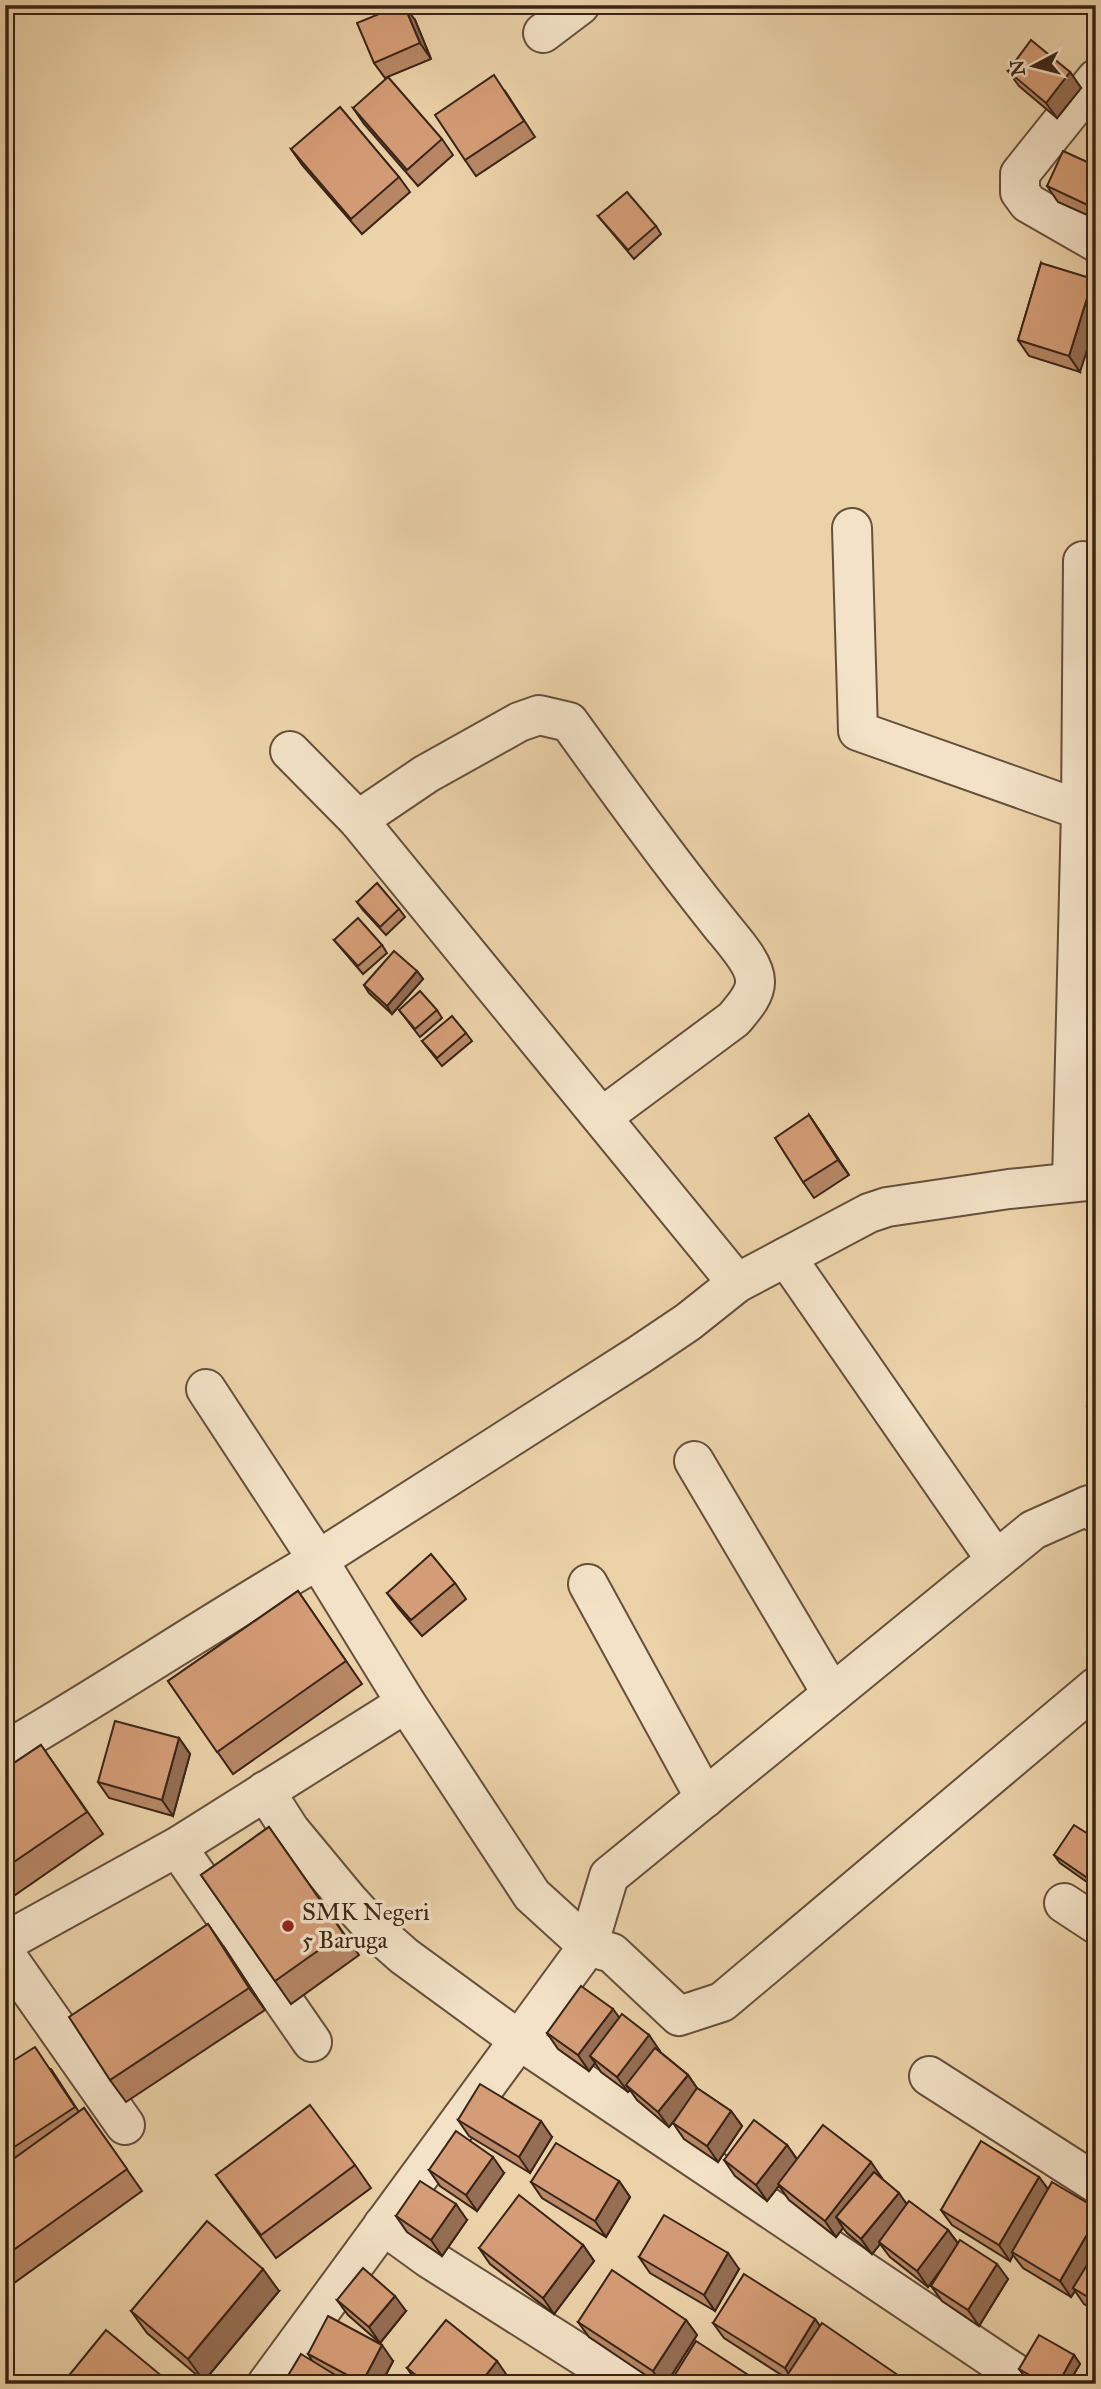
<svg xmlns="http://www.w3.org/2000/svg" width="1101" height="2389" viewBox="0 0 1101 2389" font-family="'IM FELL Great Primer',serif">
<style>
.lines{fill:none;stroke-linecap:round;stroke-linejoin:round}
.minor-casing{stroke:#66503c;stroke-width:42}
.minor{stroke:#f3e2c7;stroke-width:38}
.wall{fill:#b78766;stroke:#392417;stroke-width:2}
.shaded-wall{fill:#956e53;stroke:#392417;stroke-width:2}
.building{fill:#d59d77;stroke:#392417;stroke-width:2}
.poi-dot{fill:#8f2418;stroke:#f3e2c7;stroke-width:2.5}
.labels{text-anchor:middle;stroke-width:7;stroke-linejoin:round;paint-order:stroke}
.poi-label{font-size:24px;fill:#392417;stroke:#f3e2c7;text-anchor:start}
</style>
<rect width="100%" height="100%" fill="#ecd2a9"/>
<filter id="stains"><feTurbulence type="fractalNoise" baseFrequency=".00286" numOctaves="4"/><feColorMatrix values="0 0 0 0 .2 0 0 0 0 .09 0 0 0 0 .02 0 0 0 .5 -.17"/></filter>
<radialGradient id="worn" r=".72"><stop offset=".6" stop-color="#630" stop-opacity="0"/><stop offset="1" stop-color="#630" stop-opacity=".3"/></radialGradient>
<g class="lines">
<g class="minor-casing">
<g id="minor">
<polyline points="543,33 580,5"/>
<polyline points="1096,79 1020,174 1020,192 1028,203 1096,242"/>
<polyline points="852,528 858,731 1081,810"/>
<polyline points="290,751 358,820 737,1283"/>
<path d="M358 820 426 774 519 722 539 715 569 722C618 790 667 858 720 924 731 938 756 964 755 982 755 996 742 1009 734 1019L602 1117"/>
<polyline points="1072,1182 1081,810 1083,561"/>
<polyline points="786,1257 996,1560"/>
<polyline points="206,1389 318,1560 639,1355 688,1322 737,1283 869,1213 887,1207 1009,1189 1096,1180"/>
<polyline points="694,1461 832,1694"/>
<polyline points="588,1584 705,1798"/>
<path d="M5 1751C111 1690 212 1621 318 1560L406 1703 532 1895 588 1946 612 1953 679 2016 722 2002 1096 1687"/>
<polyline points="265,1791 290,1830 348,1900 378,1933 404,1956 519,2040 1031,2384"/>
<polyline points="177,1847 312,2042"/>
<polyline points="1064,1903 1096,1924"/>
<polyline points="5,1942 177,1847 406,1703"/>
<polyline points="5,1954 125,2125"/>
<polyline points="929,2076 1096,2183"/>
<polyline points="383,2225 430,2259 627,2384"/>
<polyline points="267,2384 588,1946 609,1876 1033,1530 1089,1505 1096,1513"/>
</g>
</g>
<use href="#minor" class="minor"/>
</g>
<g class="wall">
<polygon points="415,20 431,59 385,78 374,63"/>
<polygon points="1008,71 1070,72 1081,88 1057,118 1019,86"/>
<polygon points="505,91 535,137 476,176 465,160"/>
<polygon points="353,108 442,139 453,155 418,186 364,124"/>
<polygon points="291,149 399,177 410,192 362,234 302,165"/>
<polygon points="1096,166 1096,219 1058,202 1047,186"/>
<polygon points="598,216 656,226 661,234 634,259"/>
<polygon points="1041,263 1080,372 1029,356 1018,340"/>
<polygon points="357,902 399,909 405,917 386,935 363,910"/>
<polygon points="334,940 382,945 387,953 363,974"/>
<polygon points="417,971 423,979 392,1014 369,993 364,985"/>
<polygon points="399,1010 437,1010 442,1018 420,1037"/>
<polygon points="466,1033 472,1041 442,1066 422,1041"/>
<polygon points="809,1115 849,1175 814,1198 803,1182"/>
<polygon points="1096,1393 1096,1418 1087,1406"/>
<polygon points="455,1583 466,1599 422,1636 398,1608 387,1593"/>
<polygon points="298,1591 362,1684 233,1774 168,1681"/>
<polygon points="179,1738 190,1754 173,1816 109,1798 98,1782"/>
<polygon points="41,1745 103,1834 5,1902 5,1769"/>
<polygon points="269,1827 359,1955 291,2004 201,1875"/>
<polygon points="1096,1839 1096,1885 1094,1887 1060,1863 1054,1855"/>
<polygon points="224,1947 265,2010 126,2102 110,2080"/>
<polygon points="619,2018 649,2035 659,2051 688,2075 697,2088 731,2111 742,2126 718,2162 684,2139 673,2123 675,2120 669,2127 637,2100 630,2090 628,2092 601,2072 595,2063 589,2071 558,2049 547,2033"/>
<polygon points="5,2066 51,2069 79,2112 84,2108 142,2191 14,2283 5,2270"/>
<polygon points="458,2120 552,2137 530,2173 469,2136"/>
<polygon points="787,2145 797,2159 882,2178 882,2179 907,2204 948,2230 958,2243 1008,2279 979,2326 942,2301 931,2286 941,2270 928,2287 890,2257 880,2244 872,2254 847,2233 843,2228 836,2237 789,2200 779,2186 767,2201 735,2176 724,2160"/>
<polygon points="355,2165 371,2188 276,2258 216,2175"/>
<polygon points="429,2170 504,2173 477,2211 440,2186"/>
<polygon points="1039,2177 1048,2189 1096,2208 1096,2311 1084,2304 1075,2291 1071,2297 1023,2268 1013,2255 1010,2261 952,2225 941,2210"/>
<polygon points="619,2181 630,2197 606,2237 542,2198 531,2182"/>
<polygon points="396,2216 467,2220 442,2256 407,2232"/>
<polygon points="583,2245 594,2261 554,2314 490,2264 479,2248"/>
<polygon points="639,2257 739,2269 715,2311 650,2273"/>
<polygon points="279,2291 204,2381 147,2333 131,2311"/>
<polygon points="337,2300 406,2311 380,2343 348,2315"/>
<polygon points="815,2319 820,2326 909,2384 790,2384 786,2378 724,2338 713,2323"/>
<polygon points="686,2320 697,2335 666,2384 659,2384 589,2337 578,2322"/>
<polygon points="308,2354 393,2361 381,2384 283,2384 313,2362"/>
<polygon points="1074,2355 1080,2364 1068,2384 1037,2384 1025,2377 1019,2369"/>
<polygon points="407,2368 508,2377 503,2384 418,2384"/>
</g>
<g class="shaded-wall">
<polygon points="404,5 415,20 431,59 420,43"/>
<polygon points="1070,72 1081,88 1057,118 1046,103"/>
<polygon points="1093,279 1096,282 1096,322 1080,372 1069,356"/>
<polygon points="417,971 423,979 392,1014 387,1006"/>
<polygon points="809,1115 820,1131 849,1175 838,1160"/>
<polygon points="179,1738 190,1754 173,1816 162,1800"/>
<polygon points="1091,1876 1096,1884 1094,1887 1089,1879"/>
<polygon points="208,1924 224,1947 265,2010 249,1988"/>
<polygon points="613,2009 624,2024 590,2056 595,2063 589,2071 578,2055"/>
<polygon points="649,2035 660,2051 631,2089 626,2085 630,2090 628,2092 617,2077"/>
<polygon points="688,2075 699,2091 669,2127 658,2112"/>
<polygon points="731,2111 742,2126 718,2162 707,2146"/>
<polygon points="541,2121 552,2137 530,2173 519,2157"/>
<polygon points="787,2145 798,2161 767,2201 756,2185"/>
<polygon points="493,2157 504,2173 477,2211 466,2195"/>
<polygon points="871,2162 882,2178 845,2225 836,2217 843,2228 836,2237 825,2221"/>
<polygon points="1039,2177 1050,2192 1012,2252 1013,2255 1010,2261 999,2245"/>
<polygon points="619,2181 630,2197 606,2237 595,2221"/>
<polygon points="899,2193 910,2209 879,2242 880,2244 872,2254 861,2239"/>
<polygon points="456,2204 467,2220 442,2256 431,2240"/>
<polygon points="1096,2219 1096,2254 1073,2288 1075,2291 1071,2297 1060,2281"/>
<polygon points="948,2230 959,2245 928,2287 917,2271"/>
<polygon points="583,2245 594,2261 554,2314 543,2298"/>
<polygon points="728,2253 739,2269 715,2311 704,2295"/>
<polygon points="997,2264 1008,2279 979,2326 968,2310"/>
<polygon points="263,2269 279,2291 204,2381 188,2359"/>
<polygon points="395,2296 406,2311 380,2343 369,2327"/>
<polygon points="815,2319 826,2335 795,2384 785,2368"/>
<polygon points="686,2320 697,2335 666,2384 661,2384 653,2371"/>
<polygon points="382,2345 393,2361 381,2384 363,2384 362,2383"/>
<polygon points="1074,2355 1080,2364 1068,2384 1058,2384"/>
<polygon points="497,2361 508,2377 503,2384 479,2384"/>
<polygon points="163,2377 167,2384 157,2384"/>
</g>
<g class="building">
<polygon points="401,5 404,5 420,43 374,63 357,23"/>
<polygon points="1031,40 1070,72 1046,103 1008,71"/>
<polygon points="494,75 524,121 465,160 435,115"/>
<polygon points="388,77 442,139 407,170 353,108"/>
<polygon points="340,107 399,177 351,219 291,149"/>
<polygon points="1063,151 1096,166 1096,209 1047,186"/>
<polygon points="627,192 656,226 628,250 598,216"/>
<polygon points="1041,263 1093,279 1069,356 1018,340"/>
<polygon points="377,883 399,909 380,927 357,902"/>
<polygon points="358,918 382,945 358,966 334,940"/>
<polygon points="394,951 417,971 387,1006 364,985"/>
<polygon points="420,991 437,1010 415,1029 399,1010"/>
<polygon points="452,1016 466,1033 437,1058 422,1041"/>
<polygon points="809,1115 838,1160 803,1182 775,1138"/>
<polygon points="1096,1393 1096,1412 1087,1406"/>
<polygon points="431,1554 455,1583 411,1620 387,1593"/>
<polygon points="298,1591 346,1661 217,1752 168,1681"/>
<polygon points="115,1721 179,1738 162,1800 98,1782"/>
<polygon points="41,1745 87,1812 5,1868 5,1769"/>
<polygon points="1074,1825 1096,1839 1096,1864 1089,1874 1091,1876 1089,1879 1054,1855"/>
<polygon points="269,1827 343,1933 275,1981 201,1875"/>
<polygon points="1096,1864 1096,1879 1089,1874"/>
<polygon points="208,1924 249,1988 110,2080 69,2017"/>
<polygon points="581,1986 613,2009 578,2055 547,2033"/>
<polygon points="622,2014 649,2035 617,2077 590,2056"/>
<polygon points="35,2047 75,2107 5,2153 5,2066"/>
<polygon points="655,2048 688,2075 658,2112 626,2085"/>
<polygon points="480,2084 541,2121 519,2157 458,2120"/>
<polygon points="697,2088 731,2111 707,2146 673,2123"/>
<polygon points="310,2105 355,2165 261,2235 216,2175"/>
<polygon points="84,2108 127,2169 5,2256 5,2165"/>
<polygon points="754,2120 787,2145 756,2185 724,2160"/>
<polygon points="823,2125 871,2162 825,2221 778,2184"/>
<polygon points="456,2131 493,2157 466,2195 429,2170"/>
<polygon points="981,2141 1039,2177 999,2245 941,2210"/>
<polygon points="556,2143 619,2181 595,2221 531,2182"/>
<polygon points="874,2172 899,2193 861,2239 836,2217"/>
<polygon points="420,2181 456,2204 431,2240 396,2216"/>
<polygon points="1052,2182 1096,2208 1096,2219 1060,2281 1012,2252"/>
<polygon points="519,2195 583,2245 543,2298 479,2248"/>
<polygon points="909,2201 948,2230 917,2271 879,2242"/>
<polygon points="664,2215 728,2253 704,2295 639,2257"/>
<polygon points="207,2221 263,2269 188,2359 131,2311"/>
<polygon points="960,2240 997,2264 968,2310 931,2286"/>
<polygon points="1096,2250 1096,2302 1073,2288"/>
<polygon points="363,2268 395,2296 369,2327 337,2300"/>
<polygon points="612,2270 686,2320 653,2371 578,2322"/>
<polygon points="744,2274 815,2319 785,2368 713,2323"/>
<polygon points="328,2316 382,2345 362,2383 308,2354"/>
<polygon points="446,2320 497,2361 479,2384 427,2384 407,2368"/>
<polygon points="822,2323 908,2382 907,2384 795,2384 786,2377"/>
<polygon points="106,2330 163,2377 157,2384 62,2384"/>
<polygon points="1039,2335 1074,2355 1058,2384 1045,2384 1019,2369"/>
<polygon points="696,2341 762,2384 669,2384"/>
<polygon points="301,2354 350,2384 283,2384"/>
<polygon points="1095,2363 1096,2364 1096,2384 1083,2384"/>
<polygon points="927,2378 934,2384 923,2384"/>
</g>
<circle class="poi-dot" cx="288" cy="1926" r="7"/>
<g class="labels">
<g class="poi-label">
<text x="302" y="1920">SMK Negeri<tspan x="302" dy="28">5 Baruga</tspan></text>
</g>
</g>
<rect width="1101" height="2389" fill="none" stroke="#ecd2a9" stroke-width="28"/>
<rect x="7" y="7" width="1087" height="2375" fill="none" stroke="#392417" stroke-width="3.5"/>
<rect x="14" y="14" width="1073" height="2361" fill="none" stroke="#392417" stroke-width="2"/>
<g transform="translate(1034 66) rotate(263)" stroke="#f3e2c7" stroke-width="5" paint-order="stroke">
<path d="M0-5L12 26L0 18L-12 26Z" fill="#392417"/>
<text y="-10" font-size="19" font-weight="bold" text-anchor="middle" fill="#392417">N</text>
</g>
<rect width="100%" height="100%" filter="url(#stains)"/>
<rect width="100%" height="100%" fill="url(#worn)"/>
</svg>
